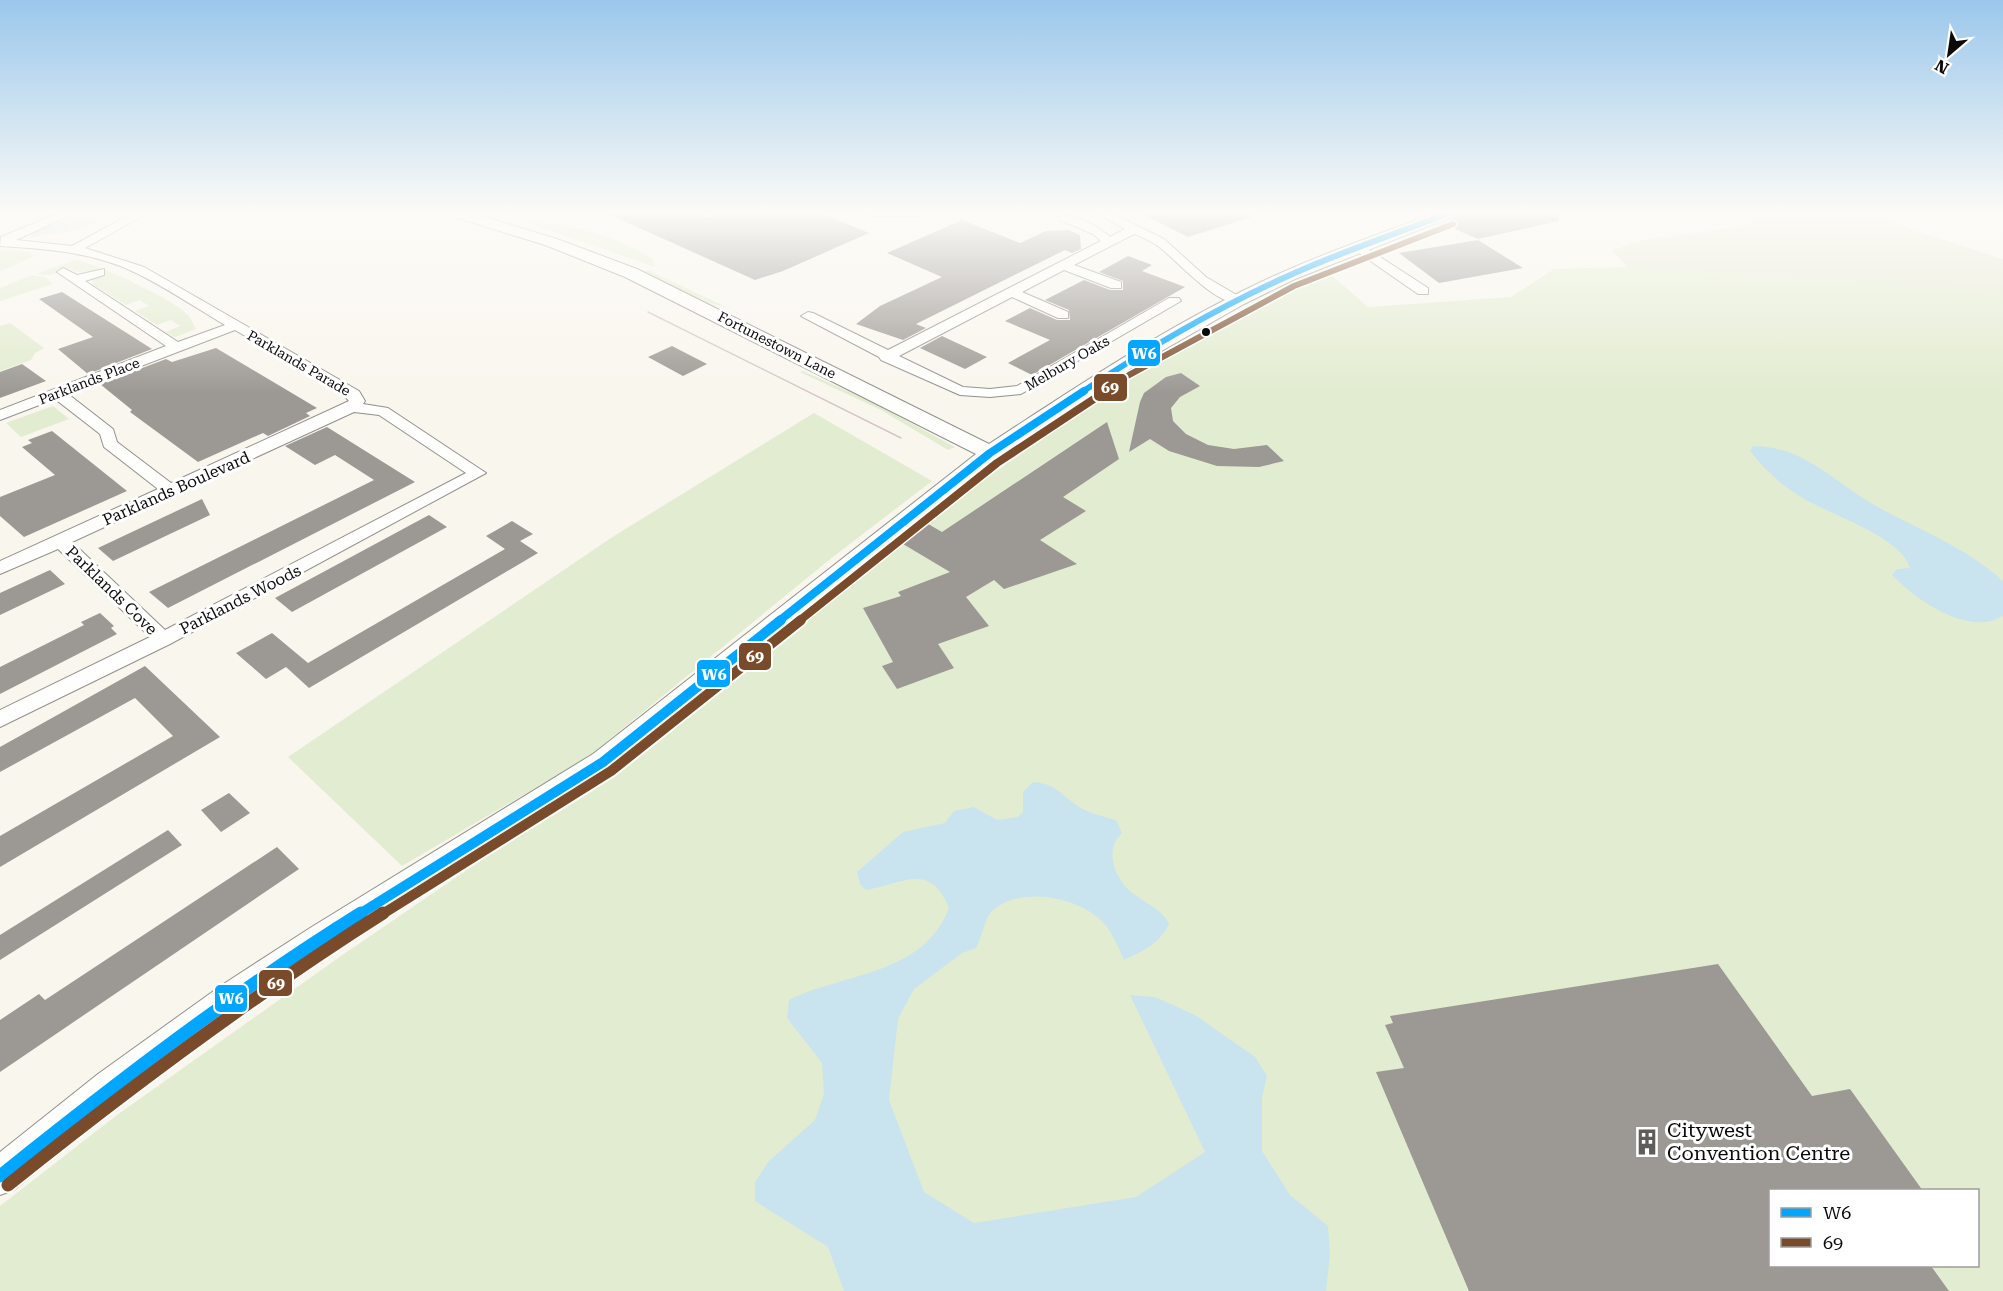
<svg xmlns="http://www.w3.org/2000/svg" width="2003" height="1291" viewBox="0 0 2003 1291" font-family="'Roboto Serif',serif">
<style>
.green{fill:#e2ecd0;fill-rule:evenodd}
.cemetery{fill:#e4e7d4}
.water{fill:#c9e4ef}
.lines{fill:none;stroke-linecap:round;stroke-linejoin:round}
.stream{stroke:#c9e4ef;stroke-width:4.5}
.building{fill:#9c9894}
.minor-casing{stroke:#92908d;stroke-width:2}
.tertiary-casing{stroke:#92908d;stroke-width:2}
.minor{fill:#fefefc;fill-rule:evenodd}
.tertiary{fill:#fefefc;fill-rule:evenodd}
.tram{stroke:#d4c6c5;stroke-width:1.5}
.bus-1-far3-casing{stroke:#fff;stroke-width:9}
.bus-1-far2-casing{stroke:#fff;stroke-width:11}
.bus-1-far1-casing{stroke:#fff;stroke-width:14}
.bus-1-casing{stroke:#fff;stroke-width:17}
.bus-2-far3-casing{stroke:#fff;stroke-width:9}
.bus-2-far2-casing{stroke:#fff;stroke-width:11}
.bus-2-far1-casing{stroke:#fff;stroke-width:14}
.bus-2-casing{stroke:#fff;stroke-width:17}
.bus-1-far3{stroke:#00a6ff;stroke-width:6}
.bus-1-far2{stroke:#00a6ff;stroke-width:8}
.bus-1-far1{stroke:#00a6ff;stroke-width:10}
.bus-1{stroke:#00a6ff;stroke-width:13}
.bus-2-far3{stroke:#7a4b2a;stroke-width:6}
.bus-2-far2{stroke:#7a4b2a;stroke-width:8}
.bus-2-far1{stroke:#7a4b2a;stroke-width:10}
.bus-2{stroke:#7a4b2a;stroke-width:13}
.bus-dot{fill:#0a0a0a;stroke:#fff;stroke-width:2}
.labels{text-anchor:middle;stroke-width:6;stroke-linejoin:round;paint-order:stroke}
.far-street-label{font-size:14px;fill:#0a0a0a;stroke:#fff}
.street-label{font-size:16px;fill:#0a0a0a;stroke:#fff}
.near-poi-label{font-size:20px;fill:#0a0a0a;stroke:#fff;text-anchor:start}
.line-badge{stroke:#fff;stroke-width:2}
.badge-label{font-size:16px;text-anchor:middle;font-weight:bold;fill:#fff}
</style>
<rect width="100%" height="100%" fill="#f9f6ee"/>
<g class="green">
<path d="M81 213H117C89 229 58 236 26 235Z"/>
<path d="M516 219C569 225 607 231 653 259L655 267Z"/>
<polygon points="0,250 30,252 34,256 0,272"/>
<path d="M75 260C95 262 177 301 189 316 192 320 193 325 196 329L175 337 166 332 180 326 171 320 157 325 135 311 149 306 140 300 126 305 94 285 91 280 103 273C93 267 82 276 70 269L50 275 36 274Z"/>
<path d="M1322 267 1368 307 1511 297 1554 269 1627 267 2003 291V1291H0V1206L117 1115 341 956 591 785 903 536 1170 350 1306 273ZM1770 1190H1978V1266H1770Z"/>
<polygon points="648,270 726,307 712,304 642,273"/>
<polygon points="32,275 45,277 53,284 0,301 0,288"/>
<polygon points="10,323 44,348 35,353 31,360 0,371 0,326"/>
<polygon points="803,371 872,402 955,447 948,450 881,410 800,372"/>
<polygon points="53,406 69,419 21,437 6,423"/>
<polygon points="814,413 932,481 829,560 588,757 402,866 288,757 614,536"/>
</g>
<polygon class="cemetery" points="1745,213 1881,213 1910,229 2003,259 2003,291 1627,267 1612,250 1644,240 1752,225"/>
<g class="water">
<path d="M1753 446C1804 446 1835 483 1876 506 1919 530 1966 547 2003 581V616C1998 618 1991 622 1985 622 1953 625 1913 597 1892 575L1897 569 1910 568C1902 537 1828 514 1801 497 1780 484 1765 470 1750 451Z"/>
<path d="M1033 782C1061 784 1064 801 1087 811 1096 815 1107 817 1116 820L1122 833C1106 848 1112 871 1126 887 1139 902 1161 906 1169 924 1160 943 1142 952 1124 960 1119 949 1114 936 1107 927 1084 897 1022 885 993 910 985 917 982 938 976 948L962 953 914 989 898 1019 889 1100 924 1192 974 1223 1136 1197 1205 1152 1130 995 1155 997 1195 1015 1255 1057 1267 1076 1262 1097V1151L1290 1195 1328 1226 1330 1254 1326 1291H844L828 1247 755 1201V1182L769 1161 815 1120 824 1094 822 1063 787 1018 789 1000C845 972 923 976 949 908 930 861 903 884 866 890L860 884 857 872 903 832 945 823 954 811 974 807 997 820 1018 817 1023 812V792Z"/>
</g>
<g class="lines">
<polyline class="stream" points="33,235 102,213"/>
</g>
<g class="building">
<polygon points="606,213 694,213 707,218 721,213 821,213 869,233 783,271 755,280"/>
<polygon points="1140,213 1251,213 1251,217 1188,237"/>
<polygon points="1459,213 1558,213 1559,221 1478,239 1441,223 1455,218"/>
<polygon points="962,220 1020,243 1046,231 1068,230 1080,235 1081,249 1072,253 1065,250 916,324 926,328 903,340 856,324 880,306 942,277 887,253"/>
<polygon points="1478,240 1523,268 1439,283 1399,253"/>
<polygon points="1128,256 1152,265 1142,271 1185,287 1032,375 1008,363 1050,340 1005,321 1030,308 1057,320 1070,320 1069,310 1045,300 1084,280 1110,290 1123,290 1123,281 1099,272"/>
<polygon points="62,292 152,349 88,374 58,349 93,337 39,299"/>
<polygon points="942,336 987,357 965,369 920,348"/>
<polygon points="672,346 707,364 683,376 648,357"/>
<polygon points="216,348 317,408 306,413 310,416 268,436 263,433 198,462 130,412 132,410 100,384 166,359 172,362"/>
<polygon points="22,364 46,381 0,398 0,372"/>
<polygon points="1181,373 1200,386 1180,397 1171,408 1173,421 1186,434 1208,445 1234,449 1267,445 1284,461 1259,467 1217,466 1169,451 1150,439 1129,452 1140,402 1144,393 1166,377"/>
<polygon points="1107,422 1119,459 1063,497 1086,511 1040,540 1077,564 1004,589 994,580 966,597 989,626 938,644 954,668 897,689 882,666 893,662 863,608 901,596 898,592 950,572 898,541 923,521 942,532"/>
<polygon points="327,427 415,482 168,608 149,592 374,480 335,455 315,465 285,446"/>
<polygon points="52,431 127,491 24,537 0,516 0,497 55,475 22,447 32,443 28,440"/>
<polygon points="202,499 210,515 113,561 98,548"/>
<polygon points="429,515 447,527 292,612 275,598"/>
<polygon points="512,521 533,534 520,541 538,553 309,688 286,667 266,679 236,653 272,633 308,663 505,549 486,536"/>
<polygon points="50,570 65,584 0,615 0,593"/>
<polygon points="100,613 114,626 111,628 117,634 0,694 0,667 84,625 81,622"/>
<polygon points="145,666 220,737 0,867 0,836 173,736 135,698 0,772 0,747"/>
<polygon points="229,793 250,813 221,832 201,810"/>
<polygon points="168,830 182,845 0,960 0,935"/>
<polygon points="277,847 299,869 0,1072 0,1020 39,994 45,1000"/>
<polygon points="1718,964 1812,1096 1850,1089 1923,1191 1770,1191 1770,1266 1931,1266 1949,1291 1469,1291 1376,1072 1404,1068 1385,1025 1393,1023 1390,1016"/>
</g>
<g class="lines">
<g class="minor-casing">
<g id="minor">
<path d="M59 213H75L16 240 72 246 133 213H148L85 248 144 267 359 391 365 401 363 404 388 408 486 473 170 644 0 727V710L150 637 58 549 0 574V561L158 489 104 447 100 434 55 399 0 420V410L166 346 57 272 63 268 77 275 104 269V275L85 281 178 342 225 325C196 308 167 288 136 273 94 252 46 249 0 246L1 237ZM235 330 341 392 349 401 171 483 117 442 113 429 68 394ZM354 412 379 415 466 473 165 630 72 542Z"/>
<polygon points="866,213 930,213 924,216 872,216"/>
<path d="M1096 213H1111L1164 239 1206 277 1245 300 1243 303C1217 309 1175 257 1155 244 1149 240 1141 237 1134 234L1074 265 1121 282V288H1111L1064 270 1022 292 1068 312V318H1058L1012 297 899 356 963 387 990 389 1017 386 1169 298H1179L1181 301 1021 394 990 397 960 395 881 360 879 357 801 316 808 312 813 313 888 350 1101 241 1093 234 1060 220V216C1075 213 1099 227 1110 237L1125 229Z"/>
<polygon points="1360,244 1428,288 1428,294 1418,294 1356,251 1354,248"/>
</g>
</g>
<g class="tertiary-casing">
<path id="tertiary" d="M448 213H472L557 239 637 269 989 444C1084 382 1179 318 1283 272 1332 250 1385 232 1435 213H1457L1454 216 1295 279 1244 304 1130 369 997 457 613 770 332 948 246 1007 124 1100 14 1190 0 1195V1152L98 1074 222 985 310 928 593 754 976 454 625 277 545 245 451 216Z"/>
</g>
<use href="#minor" class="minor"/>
<use href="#tertiary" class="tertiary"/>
<polyline class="tram" points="648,312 901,438"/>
<g class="bus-1-far3-casing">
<path id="bus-1-far3" d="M1082 392C1147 349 1216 308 1288 276 1340 252 1396 234 1449 213"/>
</g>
<g class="bus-1-far2-casing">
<polyline id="bus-1-far2" points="779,621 990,453 1084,391"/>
</g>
<g class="bus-1-far1-casing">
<polyline id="bus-1-far1" points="358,915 603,762 781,620"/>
</g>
<g class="bus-1-casing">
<path id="bus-1" d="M0 1176C116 1083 234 992 361 913"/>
</g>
<g class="bus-2-far3-casing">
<polyline id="bus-2-far3" points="1103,392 1129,375 1294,286 1453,224"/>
</g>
<g class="bus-2-far2-casing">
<polyline id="bus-2-far2" points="799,621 997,463 1106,391"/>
</g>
<g class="bus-2-far1-casing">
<polyline id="bus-2-far1" points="381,915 611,771 801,620"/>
</g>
<g class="bus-2-casing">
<path id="bus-2" d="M8 1185C129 1088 252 996 383 913"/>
</g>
<use href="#bus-1-far3" class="bus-1-far3"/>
<use href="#bus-1-far2" class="bus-1-far2"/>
<use href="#bus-1-far1" class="bus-1-far1"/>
<use href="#bus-1" class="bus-1"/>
<use href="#bus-2-far3" class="bus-2-far3"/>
<use href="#bus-2-far2" class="bus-2-far2"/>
<use href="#bus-2-far1" class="bus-2-far1"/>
<use href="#bus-2" class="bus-2"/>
</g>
<linearGradient id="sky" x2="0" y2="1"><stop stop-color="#9bc7eb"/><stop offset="0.54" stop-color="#fcfbf7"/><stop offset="1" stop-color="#fcfbf7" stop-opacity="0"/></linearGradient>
<rect width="2003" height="394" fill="url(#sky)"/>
<defs>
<g id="building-bare" transform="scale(2.07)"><path d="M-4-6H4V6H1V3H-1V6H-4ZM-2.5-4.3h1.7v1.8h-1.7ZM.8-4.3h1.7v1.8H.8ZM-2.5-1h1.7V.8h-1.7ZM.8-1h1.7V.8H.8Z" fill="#5e5d5a" stroke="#fff" stroke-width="2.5" paint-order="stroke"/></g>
</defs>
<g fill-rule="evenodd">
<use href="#building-bare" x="1647" y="1142"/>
</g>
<circle class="bus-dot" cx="1206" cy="332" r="5"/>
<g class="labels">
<g class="far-street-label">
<text transform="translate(777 345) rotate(27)" y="5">Fortunestown Lane</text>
<text transform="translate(299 363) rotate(30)" y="5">Parklands Parade</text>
<text transform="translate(1067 363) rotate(-30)" y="5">Melbury Oaks</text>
<text transform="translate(89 381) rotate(-21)" y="5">Parklands Place</text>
</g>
<g class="street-label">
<text transform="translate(176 488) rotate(-24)" y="6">Parklands Boulevard</text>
<text transform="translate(112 590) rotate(44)" y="6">Parklands Cove</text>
<text transform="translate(240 599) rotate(-27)" y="6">Parklands Woods</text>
</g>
<g class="near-poi-label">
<text x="1667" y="1137">Citywest<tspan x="1667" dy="23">Convention Centre</tspan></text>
</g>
</g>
<g class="line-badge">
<rect x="1127" y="339" width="34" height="28" rx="6" fill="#00a6ff"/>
<rect x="1093" y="373" width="35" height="29" rx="6" fill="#7a4b2a"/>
<rect x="738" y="642" width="34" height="29" rx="6" fill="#7a4b2a"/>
<rect x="696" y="659" width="35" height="29" rx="6" fill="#00a6ff"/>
<rect x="258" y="969" width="35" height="28" rx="6" fill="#7a4b2a"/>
<rect x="214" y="984" width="34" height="29" rx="6" fill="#00a6ff"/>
</g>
<g class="badge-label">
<text x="1144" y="359">W6</text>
<text x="1110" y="393">69</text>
<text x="755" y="662">69</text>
<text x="714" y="680">W6</text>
<text x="276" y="989">69</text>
<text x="231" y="1004">W6</text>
</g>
<rect x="1769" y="1189" width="210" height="78" fill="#ffffff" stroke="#9d9d9d" stroke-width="1.5"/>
<rect x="1781" y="1208" width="30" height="9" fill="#00a6ff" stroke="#9d9d9d" stroke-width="1.5"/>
<text x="1823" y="1219" font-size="18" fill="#0a0a0a">W6</text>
<rect x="1781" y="1238" width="30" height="9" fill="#7a4b2a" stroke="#9d9d9d" stroke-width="1.5"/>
<text x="1823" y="1249" font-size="18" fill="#0a0a0a">69</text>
<g transform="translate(1949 54) rotate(209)" stroke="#ffffff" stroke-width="4.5" paint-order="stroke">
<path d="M0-4.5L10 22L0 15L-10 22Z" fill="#0a0a0a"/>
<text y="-9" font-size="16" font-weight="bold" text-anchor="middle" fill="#0a0a0a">N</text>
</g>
</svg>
